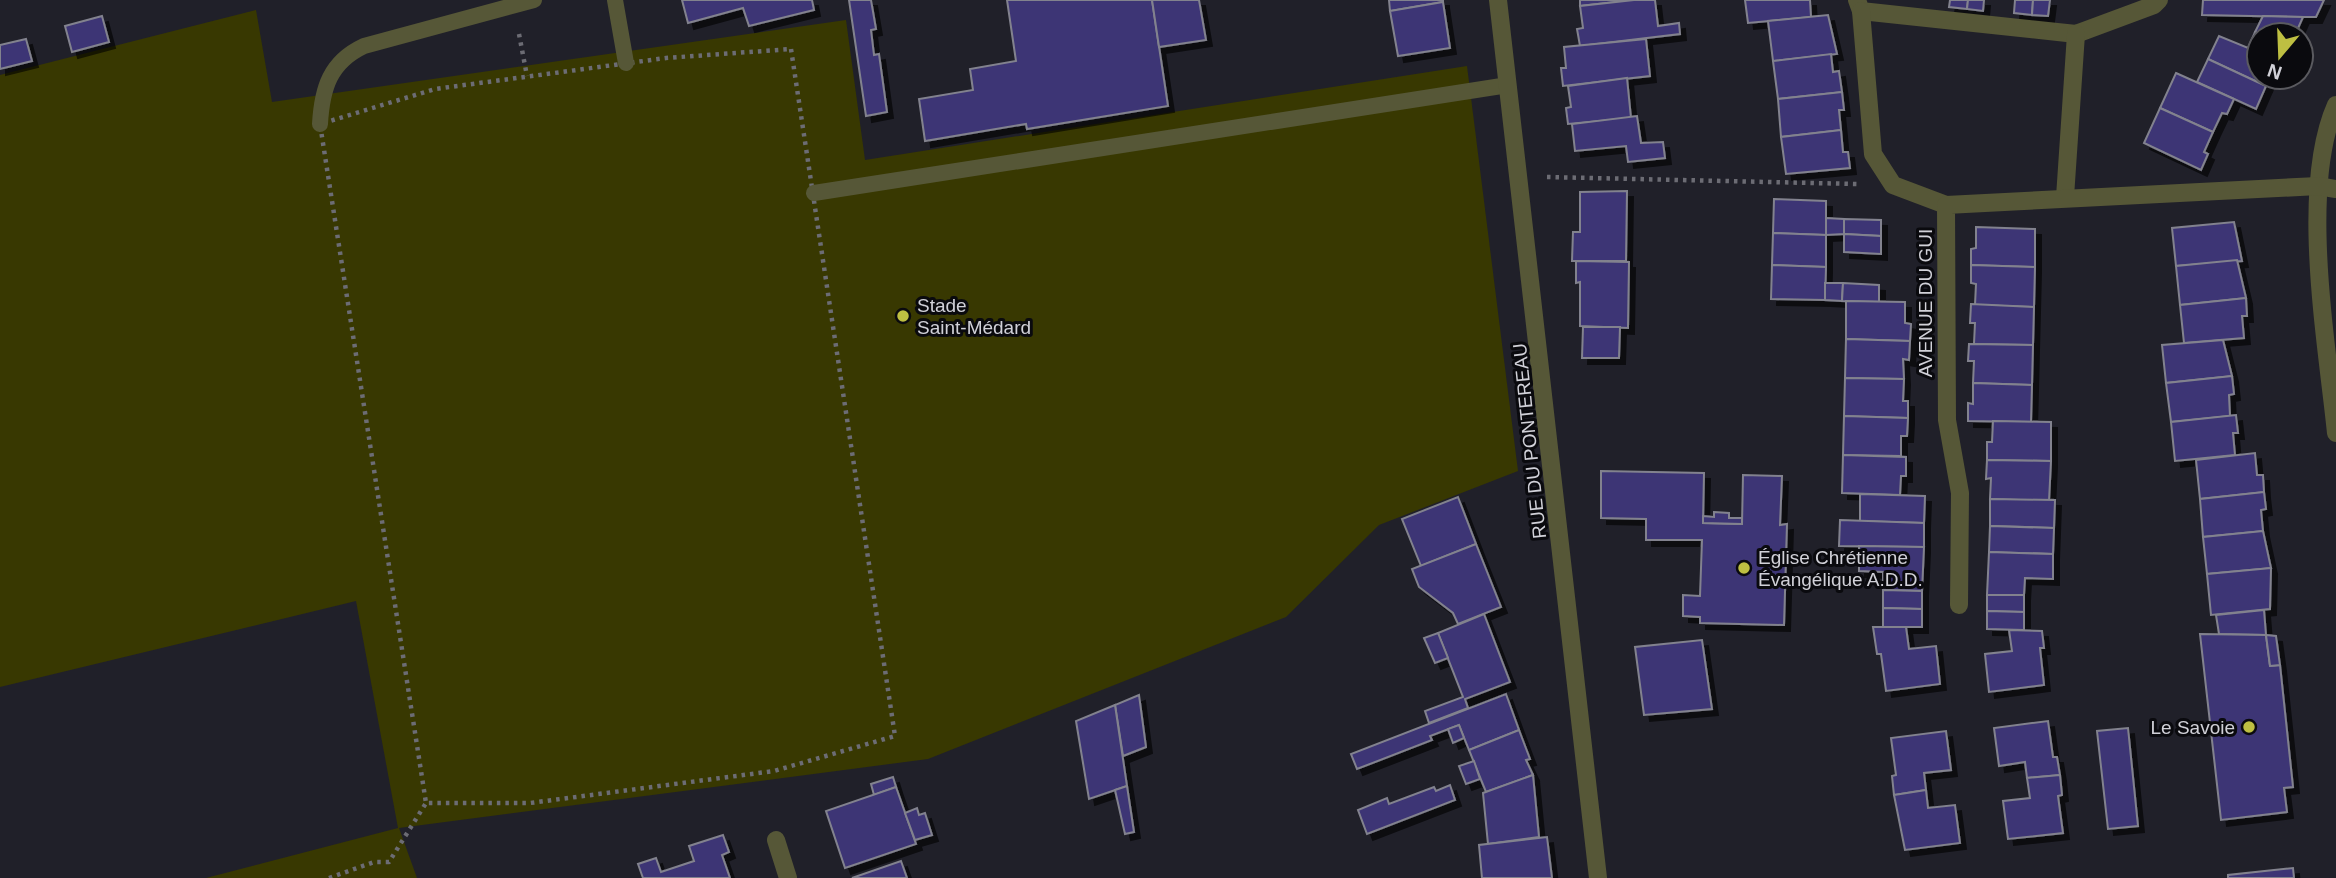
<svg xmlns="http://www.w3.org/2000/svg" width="2336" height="878" viewBox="0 0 2336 878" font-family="Helvetica,sans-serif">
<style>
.green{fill:#383801}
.building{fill:#3d3575;stroke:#82828e;stroke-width:2;filter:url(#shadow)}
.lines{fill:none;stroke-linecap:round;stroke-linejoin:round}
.path{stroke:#6c6c74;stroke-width:4.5;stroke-dasharray:3.5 5;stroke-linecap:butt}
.service{stroke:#565737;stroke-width:16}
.minor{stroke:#565737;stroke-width:18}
.poi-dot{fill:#bebf42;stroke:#0a0a0e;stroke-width:2.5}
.labels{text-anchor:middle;stroke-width:6;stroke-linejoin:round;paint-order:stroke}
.street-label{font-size:19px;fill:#d1d1d8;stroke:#0a0a0e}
.poi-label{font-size:19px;fill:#d1d1d8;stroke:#0a0a0e;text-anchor:start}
</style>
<defs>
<filter id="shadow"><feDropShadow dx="6" dy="6" stdDeviation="0" flood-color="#0009"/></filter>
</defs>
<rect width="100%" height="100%" fill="#202029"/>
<polygon class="green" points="256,10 272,102 846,20 865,160 1467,66 1518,471 1379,525 1286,617 928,759 399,828 417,878 206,878 398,828 356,601 0,687 0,75"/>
<g class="building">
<polygon points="682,0 812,0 814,10 749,26 743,8 688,23"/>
<polygon points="849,0 871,0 876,29 871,30 874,55 879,54 887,112 866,116"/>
<polygon points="1007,0 1152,0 1168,106 1027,129 1026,124 925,141 919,99 973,90 970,69 1016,61"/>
<polygon points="1152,0 1199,0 1206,40 1159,47"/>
<polygon points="1389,0 1443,0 1443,2 1390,11"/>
<polygon points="1580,0 1634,0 1580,6"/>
<polygon points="1634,0 1655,0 1658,26 1679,23 1680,34 1580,46 1577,29 1583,28 1580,6"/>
<polygon points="1745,0 1810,0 1811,17 1748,23"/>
<polygon points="1950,0 1968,0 1967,9 1949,7"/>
<polygon points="1968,0 1984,0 1983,11 1967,9"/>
<polygon points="2015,0 2033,0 2032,15 2014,13"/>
<polygon points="2033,0 2050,0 2048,16 2032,15"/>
<polygon points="2203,0 2324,0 2316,17 2303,17 2202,15"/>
<polygon points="1443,2 1450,48 1398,56 1390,11"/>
<polygon points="1828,15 1837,54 1773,61 1768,21"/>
<polygon points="102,16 109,42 72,52 65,26"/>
<polygon points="2263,16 2303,17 2295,35 2261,35 2255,32"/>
<polygon points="2255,32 2261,35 2259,77 2270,77 2266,86 2208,59 2219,36 2248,48"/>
<polygon points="26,39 32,61 0,69 0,45"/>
<polygon points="1646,39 1650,76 1563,86 1561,68 1566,68 1564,47"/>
<polygon points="1831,54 1833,72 1839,71 1842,92 1778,99 1773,61"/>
<polygon points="2208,59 2266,86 2256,109 2197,82"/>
<polygon points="2176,73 2234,99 2227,114 2222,113 2213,132 2160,108"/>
<polygon points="1627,78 1631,118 1568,124 1566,108 1571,107 1568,86"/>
<polygon points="1842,92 1844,110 1839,110 1841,130 1781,137 1778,99"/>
<polygon points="2160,108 2213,132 2204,152 2208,154 2201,170 2144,143"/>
<polygon points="1637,116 1641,143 1663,142 1665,158 1628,162 1626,146 1575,151 1572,124"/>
<polygon points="1841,130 1843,152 1848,152 1850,168 1786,174 1781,137"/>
<polygon points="1627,191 1626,261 1572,261 1573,232 1580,232 1580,192"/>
<polygon points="1774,199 1826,201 1826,235 1773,233"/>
<polygon points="1826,218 1844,219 1844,234 1826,235"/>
<polygon points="1844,219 1881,220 1881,236 1844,234"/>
<polygon points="2234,222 2242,261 2176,266 2172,228"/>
<polygon points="1976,227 2035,229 2035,267 1971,265 1971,249 1976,248"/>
<polygon points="1773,233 1826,235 1826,267 1772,265"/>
<polygon points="1844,234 1881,236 1881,254 1844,252"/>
<polygon points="2237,260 2246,298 2180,305 2176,266"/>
<polygon points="1576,261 1629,262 1628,328 1580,326 1580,282 1576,283"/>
<polygon points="1772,265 1826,267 1825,300 1771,299"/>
<polygon points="1971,265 2035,267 2034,307 1975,305 1976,284 1971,283"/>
<polygon points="1825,283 1843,283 1842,301 1825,300"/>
<polygon points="1843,283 1879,285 1879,302 1842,301"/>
<polygon points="2246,298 2247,316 2242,316 2244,338 2184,343 2180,305"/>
<polygon points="1846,301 1905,302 1905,323 1911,324 1910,341 1846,339"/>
<polygon points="1971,304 2034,307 2033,345 1974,344 1975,323 1970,323"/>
<polygon points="1583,327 1620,327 1619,358 1582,358"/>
<polygon points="1846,339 1910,341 1909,360 1903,359 1904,379 1845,378"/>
<polygon points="2223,340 2232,376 2166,383 2162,345"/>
<polygon points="1969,344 2033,345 2032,385 1973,383 1974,361 1968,361"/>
<polygon points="2232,376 2234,394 2229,395 2230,416 2171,422 2166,383"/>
<polygon points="1845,378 1904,379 1903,401 1908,401 1908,418 1844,416"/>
<polygon points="1973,383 2032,385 2031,422 1968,421 1968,403 1973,404"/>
<polygon points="2236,415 2238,433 2233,433 2235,455 2175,461 2171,422"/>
<polygon points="1844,416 1908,418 1907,436 1901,436 1901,456 1843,455"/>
<polygon points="1993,421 2051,422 2051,461 1987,460 1987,442 1992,442"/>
<polygon points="2255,453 2257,475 2263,475 2264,492 2200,499 2196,460"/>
<polygon points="1843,455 1906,457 1906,476 1901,476 1900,495 1842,493"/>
<polygon points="1987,460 2051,461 2049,501 1990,499 1991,478 1986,479"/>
<polygon points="1601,471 1704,473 1703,523 1742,524 1743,475 1782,476 1780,525 1787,524 1784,625 1700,623 1700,617 1683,616 1683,595 1700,596 1702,540 1646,540 1646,519 1601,518"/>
<polygon points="2264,492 2266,509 2261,510 2263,531 2203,537 2200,499"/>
<polygon points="1860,494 1925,496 1924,523 1860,521"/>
<polygon points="1458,497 1476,544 1421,566 1402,519"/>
<polygon points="1990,499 2055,500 2054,528 1990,526"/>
<polygon points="1714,512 1729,513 1729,518 1742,518 1742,524 1703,523 1703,516 1714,517"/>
<polygon points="1840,520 1924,523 1924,547 1839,546"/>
<polygon points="1990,526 2054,528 2053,554 1989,552"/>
<polygon points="2263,531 2271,568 2207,574 2203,537"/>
<polygon points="1476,544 1501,607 1458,624 1453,613 1419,587 1412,569"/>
<polygon points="1859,546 1924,547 1922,591 1883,590 1883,572 1859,571"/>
<polygon points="1989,552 2053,554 2053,579 2025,578 2024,595 1987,595"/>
<polygon points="2271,568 2270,609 2211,615 2207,574"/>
<polygon points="1883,590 1922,591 1922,609 1883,608"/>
<polygon points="1987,595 2024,595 2024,612 1987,611"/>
<polygon points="1883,608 1922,609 1922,627 1883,627"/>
<polygon points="2264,610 2266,635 2219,634 2216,615"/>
<polygon points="1987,611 2024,612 2024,630 1987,629"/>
<polygon points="1484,614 1510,682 1465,699 1468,708 1429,723 1425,711 1463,697 1438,633"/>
<polygon points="1873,627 1906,627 1909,649 1936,646 1940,684 1886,691 1881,654 1877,654"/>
<polygon points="2009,630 2042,631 2044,648 2040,648 2044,685 1989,692 1985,654 2012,651"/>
<polygon points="1438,633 1448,658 1435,663 1424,638"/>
<polygon points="2200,634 2266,635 2270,666 2280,665 2293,787 2284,788 2287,812 2221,820"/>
<polygon points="2266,635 2276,636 2280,665 2270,666"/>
<polygon points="1702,640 1712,709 1644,715 1635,647"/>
<polygon points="1506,694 1519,730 1469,750 1459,725 1430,736 1432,740 1357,769 1351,754"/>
<polygon points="1139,695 1146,747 1123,756 1115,705"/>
<polygon points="1115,705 1127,786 1089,799 1076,721"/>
<polygon points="2048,721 2053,757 2057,757 2060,775 2027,778 2025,762 1999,766 1994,728"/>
<polygon points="1459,725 1464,738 1453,743 1448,729"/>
<polygon points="2128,728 2138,826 2108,829 2097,731"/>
<polygon points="1519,730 1530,759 1526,760 1533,775 1486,792 1469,750"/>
<polygon points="1946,731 1951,770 1924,773 1926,790 1894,795 1892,776 1896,775 1891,738"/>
<polygon points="1474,761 1480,779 1466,784 1459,766"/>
<polygon points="1533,775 1539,837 1488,844 1483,793"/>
<polygon points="2060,775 2062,795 2058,796 2063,833 2008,839 2003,801 2030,798 2027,778"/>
<polygon points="893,777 896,787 874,795 871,784"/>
<polygon points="1450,785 1455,800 1367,834 1358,810 1387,798 1389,804 1434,787 1436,791"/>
<polygon points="1127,786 1134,832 1125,834 1115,790"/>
<polygon points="896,787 916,844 845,868 826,811"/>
<polygon points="1926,790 1928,808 1955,805 1960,843 1905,850 1894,795"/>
<polygon points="917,808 919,815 925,813 932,835 915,840 905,813"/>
<polygon points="723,835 729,852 722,855 730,878 643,878 638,864 656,858 661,872 694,861 689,846"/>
<polygon points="1547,837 1552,878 1482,878 1479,845"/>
<polygon points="901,861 907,878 852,878"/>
<polygon points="2293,868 2294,878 2228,878 2228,875"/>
</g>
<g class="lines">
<g class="path">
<polyline points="519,34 527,76"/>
<polygon points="791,49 895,736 774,771 530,803 426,803 320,124 435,89 666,58"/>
<polyline points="1547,177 1857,184"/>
<polyline points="329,878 374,862 389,862 426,803"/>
</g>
<g class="service">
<polyline points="615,0 626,63"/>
<path d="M320 124C322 88 330 62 364 46L534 0"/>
<polyline points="814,193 1508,85"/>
</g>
<g class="minor">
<polyline points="1498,0 1598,878"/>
<polyline points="1857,0 1861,11 2076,34 2154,5 2159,0"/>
<polyline points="1861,11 1873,154 1893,185 1946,205"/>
<path d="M2336 105C2299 188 2327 343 2336 433"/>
<polyline points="2065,197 2076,34"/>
<polyline points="1959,605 1960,493 1947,420 1946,205 2318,186 2336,189"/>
<polyline points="776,840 788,878"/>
</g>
</g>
<g class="poi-dot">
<circle cx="903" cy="316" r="7"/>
<circle cx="1744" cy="568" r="7"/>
<circle cx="2249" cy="727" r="7"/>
</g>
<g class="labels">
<g class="street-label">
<text transform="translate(1925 303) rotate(-90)" y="7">AVENUE DU GUI</text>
<text transform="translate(1529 441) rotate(-96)" y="7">RUE DU PONTEREAU</text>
</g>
<g class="poi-label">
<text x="917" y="312">Stade<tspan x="917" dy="22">Saint-Médard</tspan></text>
<text x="1758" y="564">Église Chrétienne<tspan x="1758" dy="22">Évangélique A.D.D.</tspan></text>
<text x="2235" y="734" text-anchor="end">Le Savoie</text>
</g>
</g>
<g transform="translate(2280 56) rotate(199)"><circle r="33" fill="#0a0a0e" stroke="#5a5a5f" stroke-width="2"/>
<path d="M0-5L12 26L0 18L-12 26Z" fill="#bebf42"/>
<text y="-10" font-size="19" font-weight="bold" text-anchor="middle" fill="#d1d1d8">N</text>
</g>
</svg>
